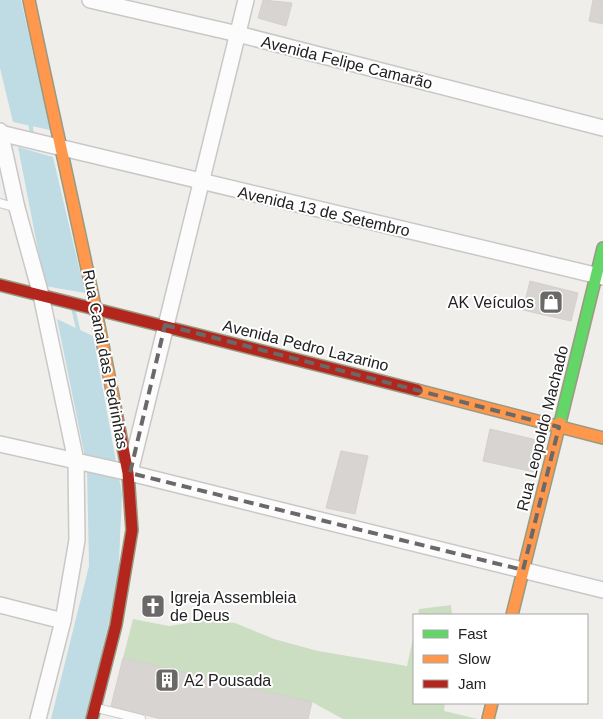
<svg xmlns="http://www.w3.org/2000/svg" width="603" height="719" viewBox="0 0 603 719" font-family="Arial,sans-serif">
<style>
.forest{fill:#cbdec1}
.water{fill:#bfdbe3}
.lines{fill:none;stroke-linecap:round;stroke-linejoin:round}
.stream{stroke:#bfdbe3;stroke-width:4}
.building{fill:#d7d4d2;stroke:#d3d0cc}
.lane-casing{stroke:#c9c8c7;stroke-width:10}
.street-casing{stroke:#c9c8c7;stroke-width:18}
.fast-casing{stroke:#999a82;stroke-width:14}
.slow-casing{stroke:#999a82;stroke-width:14}
.jam-casing{stroke:#999a82;stroke-width:14}
.lane{stroke:#fdfcfc;stroke-width:8}
.street{stroke:#fdfcfc;stroke-width:15}
.fast{stroke:#63d668;stroke-width:11}
.slow{stroke:#ff974d;stroke-width:11}
.jam{stroke:#b3261e;stroke-width:11}
.marked{fill:none;stroke:#6a6968;stroke-width:4;stroke-dasharray:10 6;stroke-linejoin:round}
.labels{text-anchor:middle;stroke-width:4;stroke-linejoin:round;paint-order:stroke}
.street-label{font-size:16px;fill:#222;stroke:#fff}
.poi-label{font-size:16px;fill:#222;stroke:#fff;text-anchor:start}
</style>
<rect width="100%" height="100%" fill="#f0eeeb"/>
<g class="forest">
<polygon points="451,605 452,615 418,615 419,609"/>
<polygon points="133,619 169,626 208,620 235,623 274,639 318,651 407,666 414,634 414,703 445,703 444,711 478,719 343,719 312,702 123,658"/>
</g>
<g class="water">
<polygon points="0,0 21,0 50,130 13,122 0,68"/>
<polygon points="18,147 53,157 85,293 45,286"/>
<polygon points="57,319 93,336 122,494 118,584 86,719 51,719 89,566 87,467"/>
</g>
<g class="lines">
<g class="stream">
<polyline points="30,123 33,138"/>
<polyline points="73,308 79,333"/>
</g>
</g>
<g class="building">
<polygon points="263,0 292,3 286,26 258,18"/>
<polygon points="593,0 603,0 603,24 589,21"/>
<polygon points="530,281 578,293 571,321 523,310"/>
<polygon points="490,429 541,441 534,472 483,461"/>
<polygon points="341,451 368,456 355,514 326,508"/>
<polygon points="123,658 312,702 308,719 161,719 111,706"/>
</g>
<g class="lines">
<g class="lane-casing">
<g id="lane">
<polyline points="0,203 17,208"/>
<polyline points="97,708 141,719"/>
</g>
</g>
<g class="street-casing">
<g id="street">
<polyline points="90,0 238,34 603,128"/>
<polyline points="0,131 17,208 41,295 76,461 77,540 63,621 38,719"/>
<polyline points="0,133 603,277"/>
<polyline points="0,444 130,473 603,590"/>
<polyline points="130,472 246,0"/>
<polyline points="0,605 63,621"/>
</g>
</g>
<g class="fast-casing">
<polyline id="fast" points="560,423 603,248"/>
</g>
<g class="slow-casing">
<g id="slow">
<path d="M29 0C58 139 91 277 117 417"/>
<polyline points="417,390 603,438"/>
<polyline points="512,615 560,423"/>
<polyline points="488,719 492,703"/>
</g>
</g>
<g class="jam-casing">
<g id="jam">
<polyline points="0,285 417,390"/>
<polyline points="92,719 116,625 132,530 128,473 117,417"/>
</g>
</g>
<use href="#lane" class="lane"/>
<use href="#street" class="street"/>
<use href="#fast" class="fast"/>
<use href="#slow" class="slow"/>
<use href="#jam" class="jam"/>
</g>
<path class="marked" d="M165 325 559 427 523 570 130 473Z"/>
<defs>
<g id="shop-square" transform="scale(1.25)"><rect x="-9" y="-9" width="18" height="18" rx="4" fill="#6a6968" stroke="#fff"/><path d="M-5-2.5h2.3a2.7 3.5 0 0 1 5.4 0H5L5.5 6h-11ZM-1.5-2.5h3a1.5 2.3 0 0 0-3 0Z" fill="#fff"/></g>
<g id="church-square" transform="scale(1.25)"><rect x="-9" y="-9" width="18" height="18" rx="4" fill="#6a6968" stroke="#fff"/><path d="M-1.2-6h2.4v3.5h3.3v2.4h-3.3V6h-2.4V-.1h-3.3v-2.4h3.3Z" fill="#fff"/></g>
<g id="building-square" transform="scale(1.25)"><rect x="-9" y="-9" width="18" height="18" rx="4" fill="#6a6968" stroke="#fff"/><path d="M-4-6H4V6H1V3H-1V6H-4ZM-2.5-4.3h1.7v1.8h-1.7ZM.8-4.3h1.7v1.8H.8ZM-2.5-1h1.7V.8h-1.7ZM.8-1h1.7V.8H.8Z" fill="#fff"/></g>
</defs>
<g fill-rule="evenodd">
<use href="#shop-square" x="551" y="302"/>
<use href="#church-square" x="153" y="606"/>
<use href="#building-square" x="167" y="680"/>
</g>
<g class="labels">
<g class="street-label">
<text transform="translate(347 62) rotate(14)" y="6">Avenida Felipe Camarão</text>
<text transform="translate(324 211) rotate(13)" y="6">Avenida 13 de Setembro</text>
<text transform="translate(306 345) rotate(14)" y="6">Avenida Pedro Lazarino</text>
<text transform="translate(106 359) rotate(79)" y="6">Rua Canal das Pedrinhas</text>
<text transform="translate(542 428) rotate(-76)" y="6">Rua Leopoldo Machado</text>
</g>
<g class="poi-label">
<text x="534" y="308" text-anchor="end">AK Veículos</text>
<text x="170" y="603">Igreja Assembleia<tspan x="170" dy="18">de Deus</tspan></text>
<text x="184" y="686">A2 Pousada</text>
</g>
</g>
<rect x="413" y="614" width="175" height="90" fill="#ffffff" stroke="#a7a7a7"/>
<rect x="423" y="630" width="25" height="8" fill="#63d668" stroke="#a7a7a7"/>
<text x="458" y="639" font-size="15" fill="#222222">Fast</text>
<rect x="423" y="655" width="25" height="8" fill="#ff974d" stroke="#a7a7a7"/>
<text x="458" y="664" font-size="15" fill="#222222">Slow</text>
<rect x="423" y="680" width="25" height="8" fill="#b3261e" stroke="#a7a7a7"/>
<text x="458" y="689" font-size="15" fill="#222222">Jam</text>
</svg>
